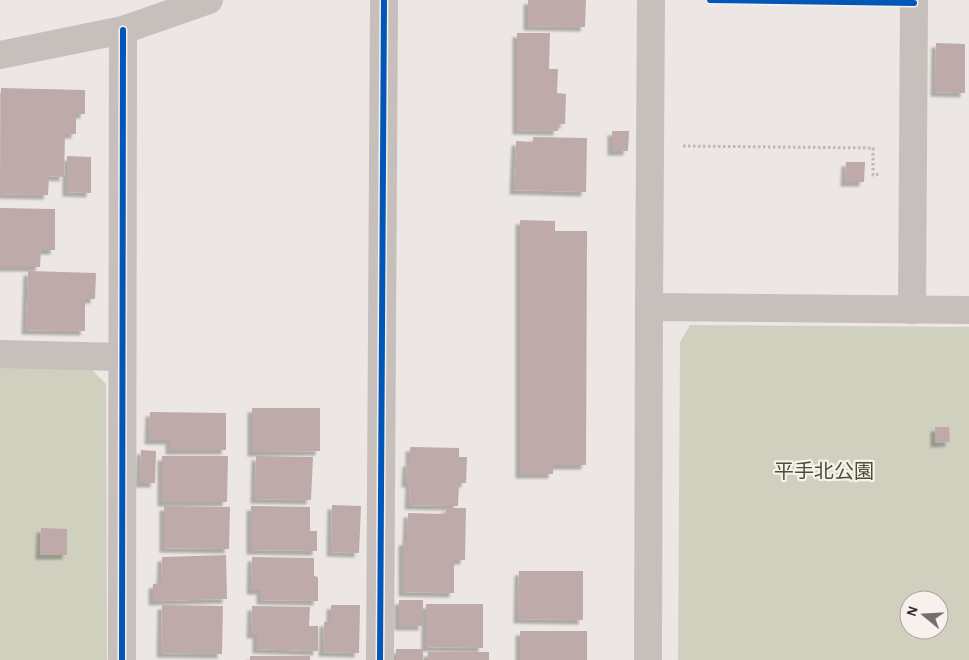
<svg xmlns="http://www.w3.org/2000/svg" width="969" height="660" viewBox="0 0 969 660" font-family="'Alegreya Sans','Noto Sans JP',sans-serif">
<style>
.green{fill:#d0d0bf;fill-rule:evenodd}
.building{fill:#beaaa8;filter:url(#shadow)}
.lines{fill:none;stroke-linecap:round;stroke-linejoin:round}
.path{stroke:#beb8b5;stroke-width:3;stroke-dasharray:2.5 2.5;stroke-linecap:butt}
.street{stroke:#c6bfbc;stroke-width:28}
.cycleway-casing{stroke:#f8f0ec;stroke-width:9}
.cycleway{stroke:#0057b8;stroke-width:6}
.labels{text-anchor:middle;stroke-width:4.5;stroke-linejoin:round;paint-order:stroke}
.park-label{font-size:20px;fill:#4b5132;stroke:#f8f0ec}
</style>
<defs>
<filter id="shadow"><feDropShadow dx="-4.5" dy="4.5" stdDeviation="1" flood-color="#0004"/></filter>
</defs>
<rect width="100%" height="100%" fill="#ece7e4"/>
<g class="green">
<path d="M690 325 969 327V660H678L680 342ZM909 600H939V630H909Z"/>
<polygon points="0,367 90,368 106,384 107,660 0,660"/>
</g>
<g class="building">
<polygon points="528,0 586,0 585,27 528,26"/>
<polygon points="517,33 550,33 549,69 558,69 557,93 566,94 565,124 558,124 558,131 517,130"/>
<polygon points="936,43 965,44 965,93 935,92"/>
<polygon points="1,88 85,90 85,114 76,114 76,134 65,134 64,177 49,176 48,195 0,194"/>
<polygon points="612,131 629,131 628,151 612,151"/>
<polygon points="533,137 587,138 586,192 514,190 516,141 533,142"/>
<polygon points="67,156 91,157 91,193 67,192"/>
<polygon points="846,162 865,162 864,182 845,182"/>
<polygon points="0,208 55,209 55,250 41,250 40,267 0,267"/>
<polygon points="520,220 555,221 555,231 587,231 586,465 553,465 553,474 520,474"/>
<polygon points="28,271 96,273 95,299 85,299 85,331 26,330"/>
<polygon points="252,408 320,408 320,451 252,452"/>
<polygon points="150,412 226,413 226,450 170,450 170,440 149,440"/>
<polygon points="935,427 949,427 950,442 935,443"/>
<polygon points="410,447 459,448 459,457 467,457 466,483 459,483 458,506 409,505 410,483 406,483 407,462 410,462"/>
<polygon points="141,450 156,451 155,483 140,483"/>
<polygon points="162,456 228,456 227,502 162,502"/>
<polygon points="256,456 313,457 311,500 255,499"/>
<polygon points="332,505 361,506 359,553 331,552"/>
<polygon points="164,506 230,507 229,549 164,548"/>
<polygon points="251,506 310,507 310,531 317,531 317,551 251,550"/>
<polygon points="446,508 466,508 465,560 454,560 454,593 403,592 403,541 407,541 408,513 446,514"/>
<polygon points="41,528 67,529 67,555 40,555"/>
<polygon points="226,555 227,599 153,601 153,584 161,583 162,557"/>
<polygon points="252,557 314,558 314,576 318,577 318,601 261,600 261,590 251,590"/>
<polygon points="519,571 583,571 583,620 518,619"/>
<rect x="399" y="600" width="24" height="26"/>
<polygon points="426,604 483,604 483,648 426,647"/>
<polygon points="162,605 223,606 222,654 161,653"/>
<polygon points="331,605 360,605 359,653 323,652 324,622 331,622"/>
<polygon points="252,606 310,607 309,626 318,626 318,651 257,649 257,634 251,634"/>
<rect x="520" y="631" width="67" height="29"/>
<rect x="396" y="649" width="27" height="11"/>
<polygon points="428,652 489,652 489,660 427,660"/>
<rect x="250" y="656" width="60" height="4"/>
</g>
<g class="lines">
<g class="path">
<polyline points="710,0 882,2"/>
<polyline points="683,146 873,148 873,175 880,174"/>
</g>
<g class="street">
<polyline points="651,0 649,307 969,310"/>
<polyline points="0,55 123,30 209,0"/>
<polyline points="912,310 914,0"/>
<polyline points="0,354 122,357"/>
<polyline points="122,660 123,30"/>
<polyline points="380,660 384,0"/>
<polyline points="648,660 649,307"/>
</g>
<g class="cycleway-casing">
<g id="cycleway">
<polyline points="710,0 914,3"/>
<polyline points="122,660 123,30"/>
<polyline points="380,660 384,0"/>
</g>
</g>
<use href="#cycleway" class="cycleway"/>
</g>
<g class="labels">
<g class="park-label">
<text x="824" y="478">平手北公園</text>
</g>
</g>
<g transform="translate(924 615) rotate(288)"><circle r="24" fill="#f8f0ec" stroke="#aaa29f"/>
<path d="M0-4L9 19L0 12L-9 19Z" fill="#766d6c"/>
<text y="-8" font-size="14" font-weight="bold" text-anchor="middle" fill="#362c2b">N</text>
</g>
</svg>
